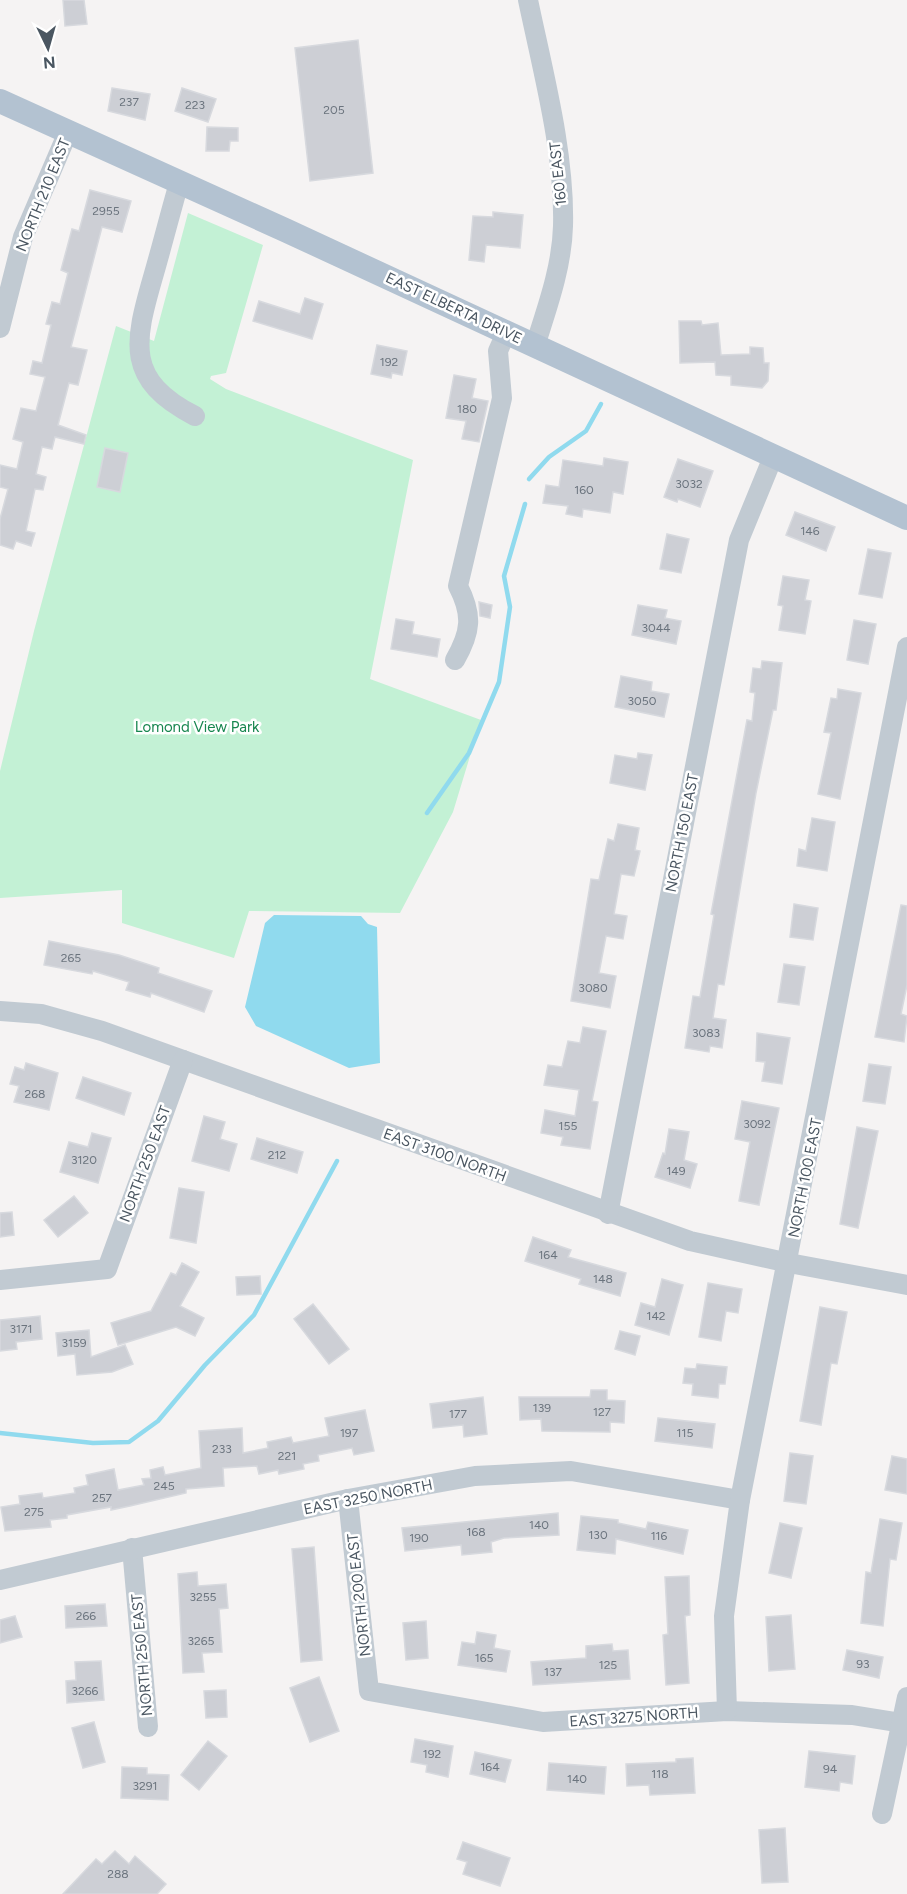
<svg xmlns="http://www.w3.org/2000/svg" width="907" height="1894" viewBox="0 0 907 1894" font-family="Figtree,sans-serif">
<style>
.green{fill:#c3f1d5}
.water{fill:#90daee}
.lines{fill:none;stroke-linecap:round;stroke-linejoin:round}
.stream{stroke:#90daee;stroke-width:4.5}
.building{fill:#cdcfd5;stroke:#d7d9de;stroke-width:1.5}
.minor{stroke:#c1cad2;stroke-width:20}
.major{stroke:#b3c2d1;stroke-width:24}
.labels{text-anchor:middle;stroke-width:5;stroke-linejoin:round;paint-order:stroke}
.number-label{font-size:12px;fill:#6b747e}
.street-label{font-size:15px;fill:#4a5661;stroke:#fff}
.park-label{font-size:15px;fill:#17864f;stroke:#fff}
</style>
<rect width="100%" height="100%" fill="#f5f3f3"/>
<polygon class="green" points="188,213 263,245 226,373 211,376 210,379 226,389 413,460 370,679 481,720 453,812 400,913 249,911 234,958 122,923 122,890 0,898 0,771 34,631 116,326 154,341"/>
<polygon class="water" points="274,915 361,916 368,924 377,927 380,1063 349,1068 256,1026 245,1007 265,923"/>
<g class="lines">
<g class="stream">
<polyline points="529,479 549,457 586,431 601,404"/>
<polyline points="427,813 469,753 499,682 510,607 504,576 525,504"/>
<polyline points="0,1433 93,1443 129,1442 158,1421 205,1365 254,1315 337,1161"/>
</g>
</g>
<g class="building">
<polygon points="63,0 84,0 87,24 65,26"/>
<polygon points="358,40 373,173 310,181 295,48"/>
<polygon points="112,88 150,94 145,120 108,111"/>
<polygon points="182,88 216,99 208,122 175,111"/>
<polygon points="207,127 238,128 238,141 230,141 229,151 206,151"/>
<polygon points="90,190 131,201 122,232 102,227 71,347 87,350 78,385 69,383 58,425 86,435 84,444 55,437 52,449 42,447 36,474 46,477 43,490 35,489 26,531 35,533 31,546 16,541 13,549 0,545 0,519 8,489 0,487 0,465 17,469 23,442 13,439 21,408 36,411 45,377 30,374 33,361 42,363 51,325 46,324 52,302 60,304 68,273 61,270 72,229 79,231"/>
<polygon points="493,212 523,215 520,248 486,245 484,262 469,260 473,216 493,217"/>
<polygon points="305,298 323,304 312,339 253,321 259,301 300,314"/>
<polygon points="679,321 701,321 702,325 718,323 721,355 750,354 750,347 763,348 764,363 769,363 768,381 762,388 731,385 731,376 716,375 715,362 680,363"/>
<polygon points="377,345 407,351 402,375 392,373 391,378 371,374"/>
<polygon points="454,375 476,379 472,398 488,401 479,442 462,439 466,421 446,418"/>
<polygon points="105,448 128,453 120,492 97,487"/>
<polygon points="604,458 628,462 623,494 613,492 610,513 583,509 582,517 566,514 568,506 543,503 546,485 559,487 563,460 603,466"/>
<polygon points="678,459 713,471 700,507 678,499 677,502 664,497"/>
<polygon points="795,512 835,527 826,551 786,535"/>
<polygon points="667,534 689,539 681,573 660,569"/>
<polygon points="868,549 891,553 882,598 859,594"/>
<polygon points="783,576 809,580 805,600 811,601 805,634 779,630 783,606 778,605"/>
<polygon points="479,602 492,605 490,618 480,616"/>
<polygon points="638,605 667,610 665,618 681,621 676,644 632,635"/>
<polygon points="396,619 414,622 412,634 440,639 437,657 391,649"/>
<polygon points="854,620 876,624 868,664 847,660"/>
<polygon points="762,661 782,663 776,710 773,710 756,793 724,985 718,984 713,1018 726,1020 722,1048 710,1046 709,1052 685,1048 693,996 700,997 714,915 711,914 747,720 752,721 755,693 750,692 753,668 761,669"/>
<polygon points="621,676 652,682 651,691 669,694 664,717 615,707"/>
<polygon points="838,689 861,693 840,799 818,794 831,733 824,732 831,698 837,699"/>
<polygon points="638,753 652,755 645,790 610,783 615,755 637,759"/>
<polygon points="812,818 835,822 827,871 797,866 799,849 806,851"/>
<polygon points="618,824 639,828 635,850 640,851 634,876 621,874 614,914 627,916 623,939 606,936 599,973 616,976 610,1008 571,1001 591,879 599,880 608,839 614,841"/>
<polygon points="794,904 818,908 813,940 790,937"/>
<polygon points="901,905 907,906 907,985 901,1014 907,1016 904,1042 875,1037"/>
<polygon points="49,941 119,955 159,968 158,973 212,991 204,1012 151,993 150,997 126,990 129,982 93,971 92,974 44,965"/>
<polygon points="784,964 805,967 799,1005 778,1002"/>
<polygon points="583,1027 606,1031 592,1101 598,1102 590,1149 561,1145 563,1137 541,1133 545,1110 575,1116 579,1090 544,1085 548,1065 562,1067 568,1041 580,1043"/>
<polygon points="757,1033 790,1038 782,1084 762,1081 765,1062 756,1061"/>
<polygon points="26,1063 58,1073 49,1110 14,1102 19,1086 10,1084 15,1067 24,1070"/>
<polygon points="869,1064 891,1067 885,1104 863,1101"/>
<polygon points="83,1077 131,1093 124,1115 76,1098"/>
<polygon points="742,1101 779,1108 759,1205 739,1201 750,1142 735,1139"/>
<polygon points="204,1116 225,1122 220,1139 237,1144 229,1171 192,1161"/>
<polygon points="857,1127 878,1131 858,1228 840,1224"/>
<polygon points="669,1129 689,1132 684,1160 697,1164 690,1188 655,1177 663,1153 665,1154"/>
<polygon points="92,1133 111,1138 98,1183 60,1172 69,1142 88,1147"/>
<polygon points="257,1138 303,1152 297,1173 251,1159"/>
<polygon points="179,1188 204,1192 196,1243 170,1238"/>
<polygon points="74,1196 88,1213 58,1237 44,1220"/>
<polygon points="12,1212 14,1235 0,1237 0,1213"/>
<polygon points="533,1237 571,1250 568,1257 626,1273 620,1296 579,1284 581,1279 525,1261"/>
<polygon points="182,1263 199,1272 180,1306 204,1318 195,1336 176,1327 118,1345 111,1323 151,1311 171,1273 176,1275"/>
<polygon points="260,1276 261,1294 237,1295 236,1277"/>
<polygon points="662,1279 683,1285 669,1335 635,1325 641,1303 655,1307"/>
<polygon points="708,1283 742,1289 738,1313 726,1311 721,1341 699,1337"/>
<polygon points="313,1304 349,1349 329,1364 294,1319"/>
<polygon points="820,1307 847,1312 837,1364 831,1363 821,1425 800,1421"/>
<polygon points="40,1316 42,1339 16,1342 17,1349 0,1351 0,1320"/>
<polygon points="89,1330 91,1357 125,1345 133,1364 112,1372 77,1375 75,1354 58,1356 56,1333"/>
<polygon points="620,1331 640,1336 635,1355 615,1349"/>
<polygon points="697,1364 727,1367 725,1384 719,1384 718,1398 692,1395 693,1384 683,1383 685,1368 696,1369"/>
<polygon points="591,1390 607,1390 607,1400 625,1401 624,1423 610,1422 610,1432 542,1431 541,1419 520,1420 519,1397 590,1397"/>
<polygon points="483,1397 487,1434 464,1437 463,1425 433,1428 430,1404"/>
<polygon points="365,1410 374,1451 354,1455 352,1448 318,1455 319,1461 303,1464 304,1469 279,1474 278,1470 259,1474 257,1466 223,1468 224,1486 186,1489 186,1493 130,1506 111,1510 111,1507 67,1515 67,1518 50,1520 51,1527 5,1531 1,1507 20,1504 19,1496 42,1493 43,1498 75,1493 74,1488 88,1485 86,1475 114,1469 118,1490 144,1485 142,1479 151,1478 150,1470 163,1467 165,1475 201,1468 199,1431 242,1428 243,1453 268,1448 267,1442 291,1437 293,1443 329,1436 325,1418"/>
<polygon points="658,1418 715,1424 712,1448 655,1441"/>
<polygon points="790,1453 813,1456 806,1504 784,1501"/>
<polygon points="892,1456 907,1459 907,1494 885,1490"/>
<polygon points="558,1513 559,1535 504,1538 491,1542 492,1552 462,1555 461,1545 405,1551 402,1528"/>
<polygon points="581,1516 618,1520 618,1523 646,1529 648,1522 688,1530 683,1554 616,1539 615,1554 577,1550"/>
<polygon points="880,1519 902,1523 896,1560 890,1559 883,1626 861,1623 866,1572 871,1573"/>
<polygon points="780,1523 802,1528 791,1578 769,1573"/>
<polygon points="314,1547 322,1660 301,1662 292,1549"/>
<polygon points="197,1572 198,1586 226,1584 228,1608 219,1609 222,1652 202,1653 204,1672 183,1673 178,1574"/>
<polygon points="689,1576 690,1615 685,1616 689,1683 666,1685 663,1635 668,1634 665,1577"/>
<polygon points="105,1604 107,1626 66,1628 65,1606"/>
<polygon points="791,1615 795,1669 769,1671 766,1617"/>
<polygon points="15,1616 22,1637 0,1643 0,1620"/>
<polygon points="426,1621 428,1658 406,1660 403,1623"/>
<polygon points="477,1632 496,1635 494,1648 510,1651 506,1672 458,1665 462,1642 475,1644"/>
<polygon points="612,1644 613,1651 628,1650 630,1679 533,1685 531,1662 586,1658 586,1646"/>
<polygon points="847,1650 883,1657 879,1678 843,1670"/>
<polygon points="101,1661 104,1700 67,1703 66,1681 76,1680 75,1662"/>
<polygon points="319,1677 339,1731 310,1742 290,1688"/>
<polygon points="226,1690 227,1717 206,1718 204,1691"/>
<polygon points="94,1722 105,1762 83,1768 72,1728"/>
<polygon points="415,1739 453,1746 448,1777 426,1772 427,1765 411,1762"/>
<polygon points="208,1741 227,1756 199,1790 181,1775"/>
<polygon points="809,1751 855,1756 852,1784 840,1782 839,1791 805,1787"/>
<polygon points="475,1752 511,1760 505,1782 470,1774"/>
<polygon points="693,1758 695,1793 650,1795 649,1785 627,1786 626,1764 676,1762 676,1759"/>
<polygon points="549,1763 606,1767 604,1794 547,1790"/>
<polygon points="122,1767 147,1768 147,1774 169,1775 168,1800 121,1798"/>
<polygon points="785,1828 788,1882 762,1883 759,1830"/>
<polygon points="463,1842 510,1858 500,1886 463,1874 467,1862 457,1859"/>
<polygon points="115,1851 129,1864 135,1856 166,1884 157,1894 63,1894 96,1859 102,1864"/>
</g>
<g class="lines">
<g class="minor">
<path d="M528 0C543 72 565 153 563 226 562 267 547 308 535 346"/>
<path d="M179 183C170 214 162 246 153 277 134 343 125 380 195 416"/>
<polyline points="0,328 23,237 68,132"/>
<path d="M455 660C471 632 473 615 458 586L502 398 498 351 506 333"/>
<polyline points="0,1011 41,1014 102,1031 690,1241 789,1263 907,1285"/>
<polyline points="608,1214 739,540 773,457"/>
<polyline points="0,1280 107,1269 183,1060"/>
<polyline points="348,1499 369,1691 543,1722 727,1711 852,1715 902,1723"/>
<polyline points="132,1548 148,1727"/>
<polyline points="0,1580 348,1499 475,1476 571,1471 740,1500"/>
<polyline points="727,1711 724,1616 740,1500 907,647"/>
<polyline points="882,1814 907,1697"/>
</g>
<polyline class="major" points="0,101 285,230 907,518"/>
</g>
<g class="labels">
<g class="number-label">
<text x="129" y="106">237</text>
<text x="195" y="109">223</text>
<text x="334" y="114">205</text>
<text x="106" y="215">2955</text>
<text x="389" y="366">192</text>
<text x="467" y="413">180</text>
<text x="689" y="488">3032</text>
<text x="584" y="494">160</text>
<text x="810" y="535">146</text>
<text x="656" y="632">3044</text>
<text x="642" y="705">3050</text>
<text x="71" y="962">265</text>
<text x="593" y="992">3080</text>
<text x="706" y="1037">3083</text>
<text x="35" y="1098">268</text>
<text x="757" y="1128">3092</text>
<text x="568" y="1130">155</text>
<text x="277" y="1159">212</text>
<text x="84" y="1164">3120</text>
<text x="676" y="1175">149</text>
<text x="548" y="1259">164</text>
<text x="603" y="1283">148</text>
<text x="656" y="1320">142</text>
<text x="21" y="1333">3171</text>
<text x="74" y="1347">3159</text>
<text x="542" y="1412">139</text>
<text x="602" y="1416">127</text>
<text x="458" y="1418">177</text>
<text x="349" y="1437">197</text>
<text x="685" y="1437">115</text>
<text x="222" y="1453">233</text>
<text x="287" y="1460">221</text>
<text x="164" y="1490">245</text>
<text x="102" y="1502">257</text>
<text x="34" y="1516">275</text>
<text x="539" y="1529">140</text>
<text x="476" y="1536">168</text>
<text x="598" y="1539">130</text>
<text x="659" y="1540">116</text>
<text x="419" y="1542">190</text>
<text x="203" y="1601">3255</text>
<text x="86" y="1620">266</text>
<text x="201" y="1645">3265</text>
<text x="484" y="1662">165</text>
<text x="863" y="1668">93</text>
<text x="608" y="1669">125</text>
<text x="553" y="1676">137</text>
<text x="85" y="1695">3266</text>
<text x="432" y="1758">192</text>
<text x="490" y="1771">164</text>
<text x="830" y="1773">94</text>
<text x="660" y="1778">118</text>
<text x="577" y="1783">140</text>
<text x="145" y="1790">3291</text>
<text x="118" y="1878">288</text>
</g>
<g class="street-label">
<text transform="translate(558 174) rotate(-96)" y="5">160 EAST</text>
<text transform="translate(43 195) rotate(-68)" y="5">NORTH 210 EAST</text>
<text transform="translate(454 308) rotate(25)" y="5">EAST ELBERTA DRIVE</text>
<text transform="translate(682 833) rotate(-79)" y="5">NORTH 150 EAST</text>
<text transform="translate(445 1155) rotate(20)" y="5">EAST 3100 NORTH</text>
<text transform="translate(145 1164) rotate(-70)" y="5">NORTH 250 EAST</text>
<text transform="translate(805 1178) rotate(-79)" y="5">NORTH 100 EAST</text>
<text transform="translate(368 1497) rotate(-11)" y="5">EAST 3250 NORTH</text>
<text transform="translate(359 1595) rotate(-96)" y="5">NORTH 200 EAST</text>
<text transform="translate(142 1655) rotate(-95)" y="5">NORTH 250 EAST</text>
<text transform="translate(634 1717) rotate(-4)" y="5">EAST 3275 NORTH</text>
</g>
<g class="park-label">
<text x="197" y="732">Lomond View Park</text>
</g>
</g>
<g transform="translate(48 48) rotate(175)" stroke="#ffffff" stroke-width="4.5" paint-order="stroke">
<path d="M0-4.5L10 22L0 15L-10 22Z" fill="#4a5661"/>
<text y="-9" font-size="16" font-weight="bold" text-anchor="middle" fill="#4a5661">N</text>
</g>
</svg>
